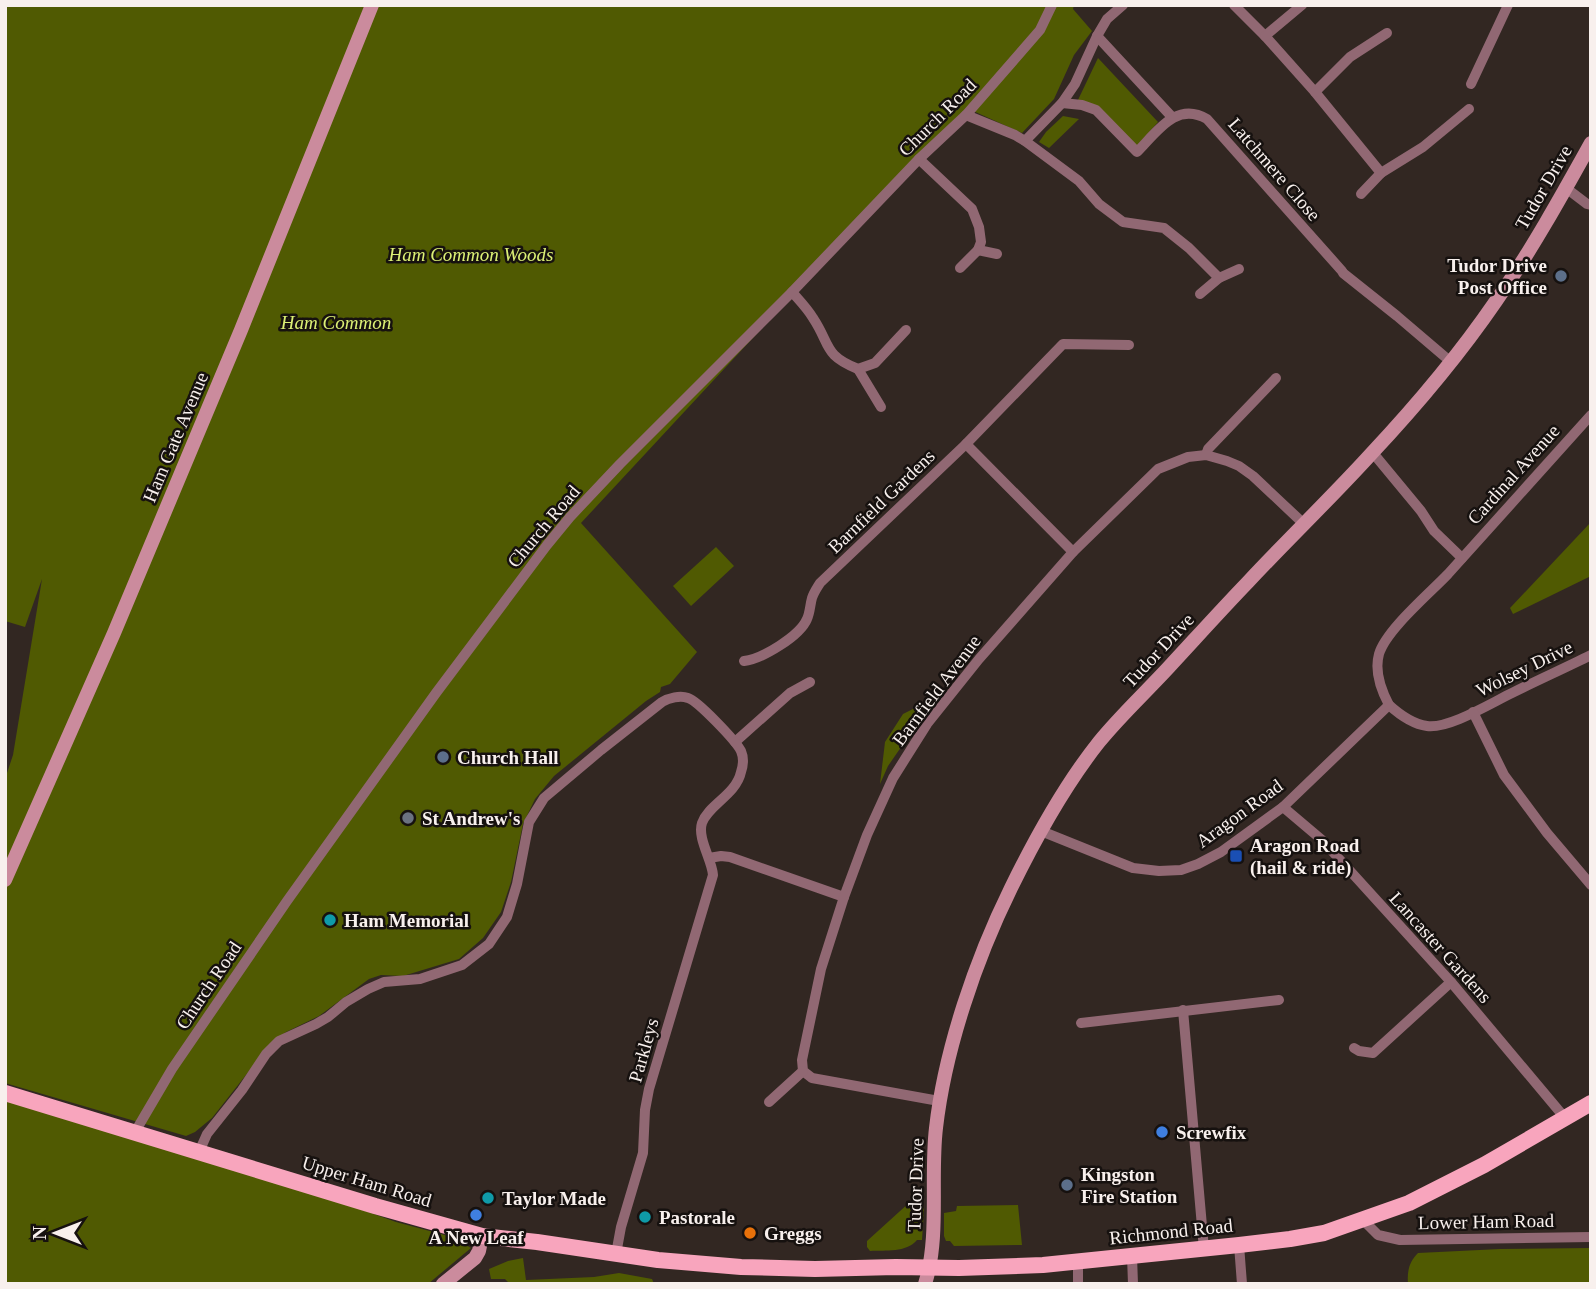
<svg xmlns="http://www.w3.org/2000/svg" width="1596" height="1289" viewBox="0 0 1596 1289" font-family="'Times New Roman',serif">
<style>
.green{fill:#505a02}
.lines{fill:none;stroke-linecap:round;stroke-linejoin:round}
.street{stroke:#916873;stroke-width:10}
.secondary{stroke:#cb8b9d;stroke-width:14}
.primary{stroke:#f8a5bd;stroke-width:16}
.service-dot{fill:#5c6f8a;stroke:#16110f;stroke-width:2.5}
.worship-dot{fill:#6b7280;stroke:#16110f;stroke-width:2.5}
.transit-dot{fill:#1a4fb4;stroke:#16110f;stroke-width:2.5}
.culture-dot{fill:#0f9aa8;stroke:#16110f;stroke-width:2.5}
.shop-dot{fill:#3f7fe0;stroke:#16110f;stroke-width:2.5}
.food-dot{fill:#e8710a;stroke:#16110f;stroke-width:2.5}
.labels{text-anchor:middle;stroke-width:5;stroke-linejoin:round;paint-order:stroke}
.street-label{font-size:19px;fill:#f8f0ed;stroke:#16110f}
.park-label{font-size:19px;font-style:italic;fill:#dcf075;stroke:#16110f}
.poi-label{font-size:19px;font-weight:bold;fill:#f8f0ed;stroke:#16110f;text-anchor:start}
</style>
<rect width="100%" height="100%" fill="#322722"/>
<g class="green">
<polygon points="5,5 1074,5 1073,9 1092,31 1074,55 1054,99 1022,133 971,110 919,159 581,523 697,652 670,684 661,687 660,692 646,701 554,776 535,799 523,824 511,882 501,912 483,938 459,959 403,976 381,975 369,979 319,1016 286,1032 272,1042 212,1118 195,1132 186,1136 5,1083 5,779 13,755 42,579 25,627 5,621"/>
<polygon points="1098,58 1158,122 1137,146 1077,102"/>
<polygon points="1063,116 1079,119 1049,148 1039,142 1046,132"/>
<polygon points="1591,522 1591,576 1513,614 1510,608"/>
<polygon points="716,547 734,566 691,606 673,586"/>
<polygon points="935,698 888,766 880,784 885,742 903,714"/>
<polygon points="5,1099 299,1187 396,1222 467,1241 466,1245 471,1248 428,1284 5,1284"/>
<path d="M917 1201 923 1205 924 1209 922 1240H917C906 1253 886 1250 870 1251L867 1247V1241L910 1202Z"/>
<polygon points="1018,1205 1022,1245 954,1246 950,1241 946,1241 944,1236 944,1213 956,1211 957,1206"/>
<path d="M1591 1248V1284H1408C1407 1271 1409 1262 1418 1253L1500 1249Z"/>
<polygon points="523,1258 526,1280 594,1277 619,1273 652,1279 654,1284 510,1284 505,1279 491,1279 489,1269 508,1261"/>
</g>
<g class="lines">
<g class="street">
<polyline points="1234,5 1265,36 1315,92 1381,173 1423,147 1469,109"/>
<polyline points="1097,36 1172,117"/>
<polyline points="1265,36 1302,5"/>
<polyline points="1471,84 1508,5"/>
<polyline points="1315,92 1350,57 1387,33"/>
<path d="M1062 103 1082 105 1096 110 1137 152C1157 132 1176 101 1207 119L1342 271"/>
<polyline points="966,115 1015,135 1025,141 1079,181 1099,204 1123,222 1164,228 1189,248 1219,278"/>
<polyline points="1025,141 1062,103 1075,84 1097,36 1107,19 1123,5"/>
<polyline points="919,159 972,209 979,227 981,242 978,250 960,268"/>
<polyline points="1566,188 1587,204 1591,205"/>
<polyline points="1361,194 1381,173"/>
<polyline points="978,250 997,254"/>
<polyline points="1343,273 1397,316 1451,362"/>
<path d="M792 292C799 300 807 308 813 318 831 345 823 355 858 369L875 363 906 330"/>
<polyline points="1200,294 1219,278 1239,269"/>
<polyline points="858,369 881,407"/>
<polyline points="966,444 1073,552"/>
<polyline points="1373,453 1421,511 1434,531 1462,558"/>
<polyline points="1206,455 1208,449 1276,378"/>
<path d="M744 661C762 659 800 636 807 619 810 613 810 605 812 598 814 592 817 588 820 583L966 444 1063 344 1129 345"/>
<path d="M1389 705C1400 715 1412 724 1427 726 1449 729 1491 703 1512 693 1538 680 1565 668 1591 655"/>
<polyline points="1473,712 1504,775 1547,833 1591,885"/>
<polyline points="735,742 790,693 810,682"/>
<polyline points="1283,807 1322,840 1451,982 1565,1118"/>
<path d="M1041 831 1133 868 1159 871 1181 870 1198 864 1221 852 1283 807 1389 705C1381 690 1374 672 1379 654 1386 630 1430 593 1448 574 1496 521 1543 468 1591 415"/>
<polyline points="709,858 721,856 730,857 844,897"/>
<polyline points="1183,1010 1204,1249"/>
<polyline points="1081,1023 1279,1000"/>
<polyline points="1354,1048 1359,1051 1373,1053 1451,982"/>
<polyline points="939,1101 812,1078 803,1071 802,1060 821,969 844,897 867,835 893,778 927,724 979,659 1073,552 1158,469 1188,457 1206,455 1227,461 1239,466 1253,476 1304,524"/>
<polyline points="769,1102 803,1071"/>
<polyline points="135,1132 172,1069 287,901 436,693 547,545 570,517 620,464 792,292 919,159 966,115 1040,30 1052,5"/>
<path d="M199 1152 207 1134 242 1090 266 1054 279 1041 316 1024 328 1017 346 1002 368 989 384 982 420 979 462 965 489 944 507 917 517 884 529 822 544 798 601 750 662 702C669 698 680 695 688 698 698 701 736 741 741 751 744 758 743 766 741 772 736 795 708 805 702 823 697 838 712 860 713 875L649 1089 645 1110 643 1153 621 1227 616 1254"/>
<polyline points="1363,1220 1378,1235 1400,1240 1591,1237"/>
<polyline points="1239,1245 1242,1284"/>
<polyline points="1132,1256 1133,1284"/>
<polyline points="1078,1284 1078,1262"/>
</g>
<g class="secondary">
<polyline points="5,880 114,633 241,330 372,5"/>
<polyline points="443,1284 475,1258 479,1251 482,1236"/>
<path d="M925 1284C940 1236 930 1178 936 1128 945 1049 976 959 1011 888 1036 837 1064 786 1099 742 1120 716 1146 692 1169 667 1195 639 1221 610 1248 582 1288 539 1331 498 1371 454 1416 406 1459 355 1496 301 1531 251 1561 197 1591 143"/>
</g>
<polyline class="primary" points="5,1093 375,1206 482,1236 537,1242 658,1260 741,1267 815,1269 896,1267 959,1268 1043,1265 1239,1245 1290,1239 1324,1233 1409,1203 1484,1165 1591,1103"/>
</g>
<g class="service-dot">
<circle cx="1561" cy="276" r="7"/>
<circle cx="443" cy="757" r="7"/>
<circle cx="1067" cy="1185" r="7"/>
</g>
<circle class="worship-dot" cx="408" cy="818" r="7"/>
<rect class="transit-dot" x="1229" y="849" width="14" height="14" rx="3.5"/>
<g class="culture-dot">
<circle cx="330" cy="920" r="7"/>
<circle cx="488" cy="1198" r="7"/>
<circle cx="645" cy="1217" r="7"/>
</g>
<g class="shop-dot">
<circle cx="1162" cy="1132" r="7"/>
<circle cx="476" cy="1215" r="7"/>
</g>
<circle class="food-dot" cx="750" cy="1233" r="7"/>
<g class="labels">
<g class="street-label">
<text transform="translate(937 117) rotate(-45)" y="7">Church Road</text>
<text transform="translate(1275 169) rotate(49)" y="7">Latchmere Close</text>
<text transform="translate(1543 187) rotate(-60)" y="7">Tudor Drive</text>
<text transform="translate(175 437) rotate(-67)" y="7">Ham Gate Avenue</text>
<text transform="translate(1513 474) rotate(-48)" y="7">Cardinal Avenue</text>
<text transform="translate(881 501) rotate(-44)" y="7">Barnfield Gardens</text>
<text transform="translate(543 526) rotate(-50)" y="7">Church Road</text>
<text transform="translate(1158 650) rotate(-47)" y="7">Tudor Drive</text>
<text transform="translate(1524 668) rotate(-26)" y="7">Wolsey Drive</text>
<text transform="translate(936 690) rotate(-53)" y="7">Barnfield Avenue</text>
<text transform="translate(1239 813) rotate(-36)" y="7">Aragon Road</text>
<text transform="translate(1441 947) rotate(48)" y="7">Lancaster Gardens</text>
<text transform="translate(208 985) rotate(-56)" y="7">Church Road</text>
<text transform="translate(643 1050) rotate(-74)" y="7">Parkleys</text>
<text transform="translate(367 1181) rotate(17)" y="7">Upper Ham Road</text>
<text transform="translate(915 1185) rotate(-88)" y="7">Tudor Drive</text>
<text transform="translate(1486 1221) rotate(-1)" y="7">Lower Ham Road</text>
<text transform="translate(1171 1231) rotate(-6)" y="7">Richmond Road</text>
</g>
<g class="park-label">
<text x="471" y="261">Ham Common Woods</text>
<text x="336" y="329">Ham Common</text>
</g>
<g class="poi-label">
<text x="1547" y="272" text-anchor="end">Tudor Drive<tspan x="1547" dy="22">Post Office</tspan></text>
<text x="457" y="764">Church Hall</text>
<text x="422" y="825">St Andrew's</text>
<text x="1250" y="852">Aragon Road<tspan x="1250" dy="22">(hail &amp; ride)</tspan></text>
<text x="344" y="927">Ham Memorial</text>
<text x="1176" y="1139">Screwfix</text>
<text x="1081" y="1181">Kingston<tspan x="1081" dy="22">Fire Station</tspan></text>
<text x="502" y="1205">Taylor Made</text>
<text x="659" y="1224">Pastorale</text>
<text x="764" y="1240">Greggs</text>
<text x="476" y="1244" text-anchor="middle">A New Leaf</text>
</g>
</g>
<rect width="1596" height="1289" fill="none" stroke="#f8f0ed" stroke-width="14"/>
<g transform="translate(56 1233) rotate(270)" stroke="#16110f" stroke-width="5" paint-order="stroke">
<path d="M0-5L12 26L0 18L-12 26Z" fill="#f8f0ed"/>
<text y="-10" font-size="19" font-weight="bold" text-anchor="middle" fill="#f8f0ed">N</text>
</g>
</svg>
